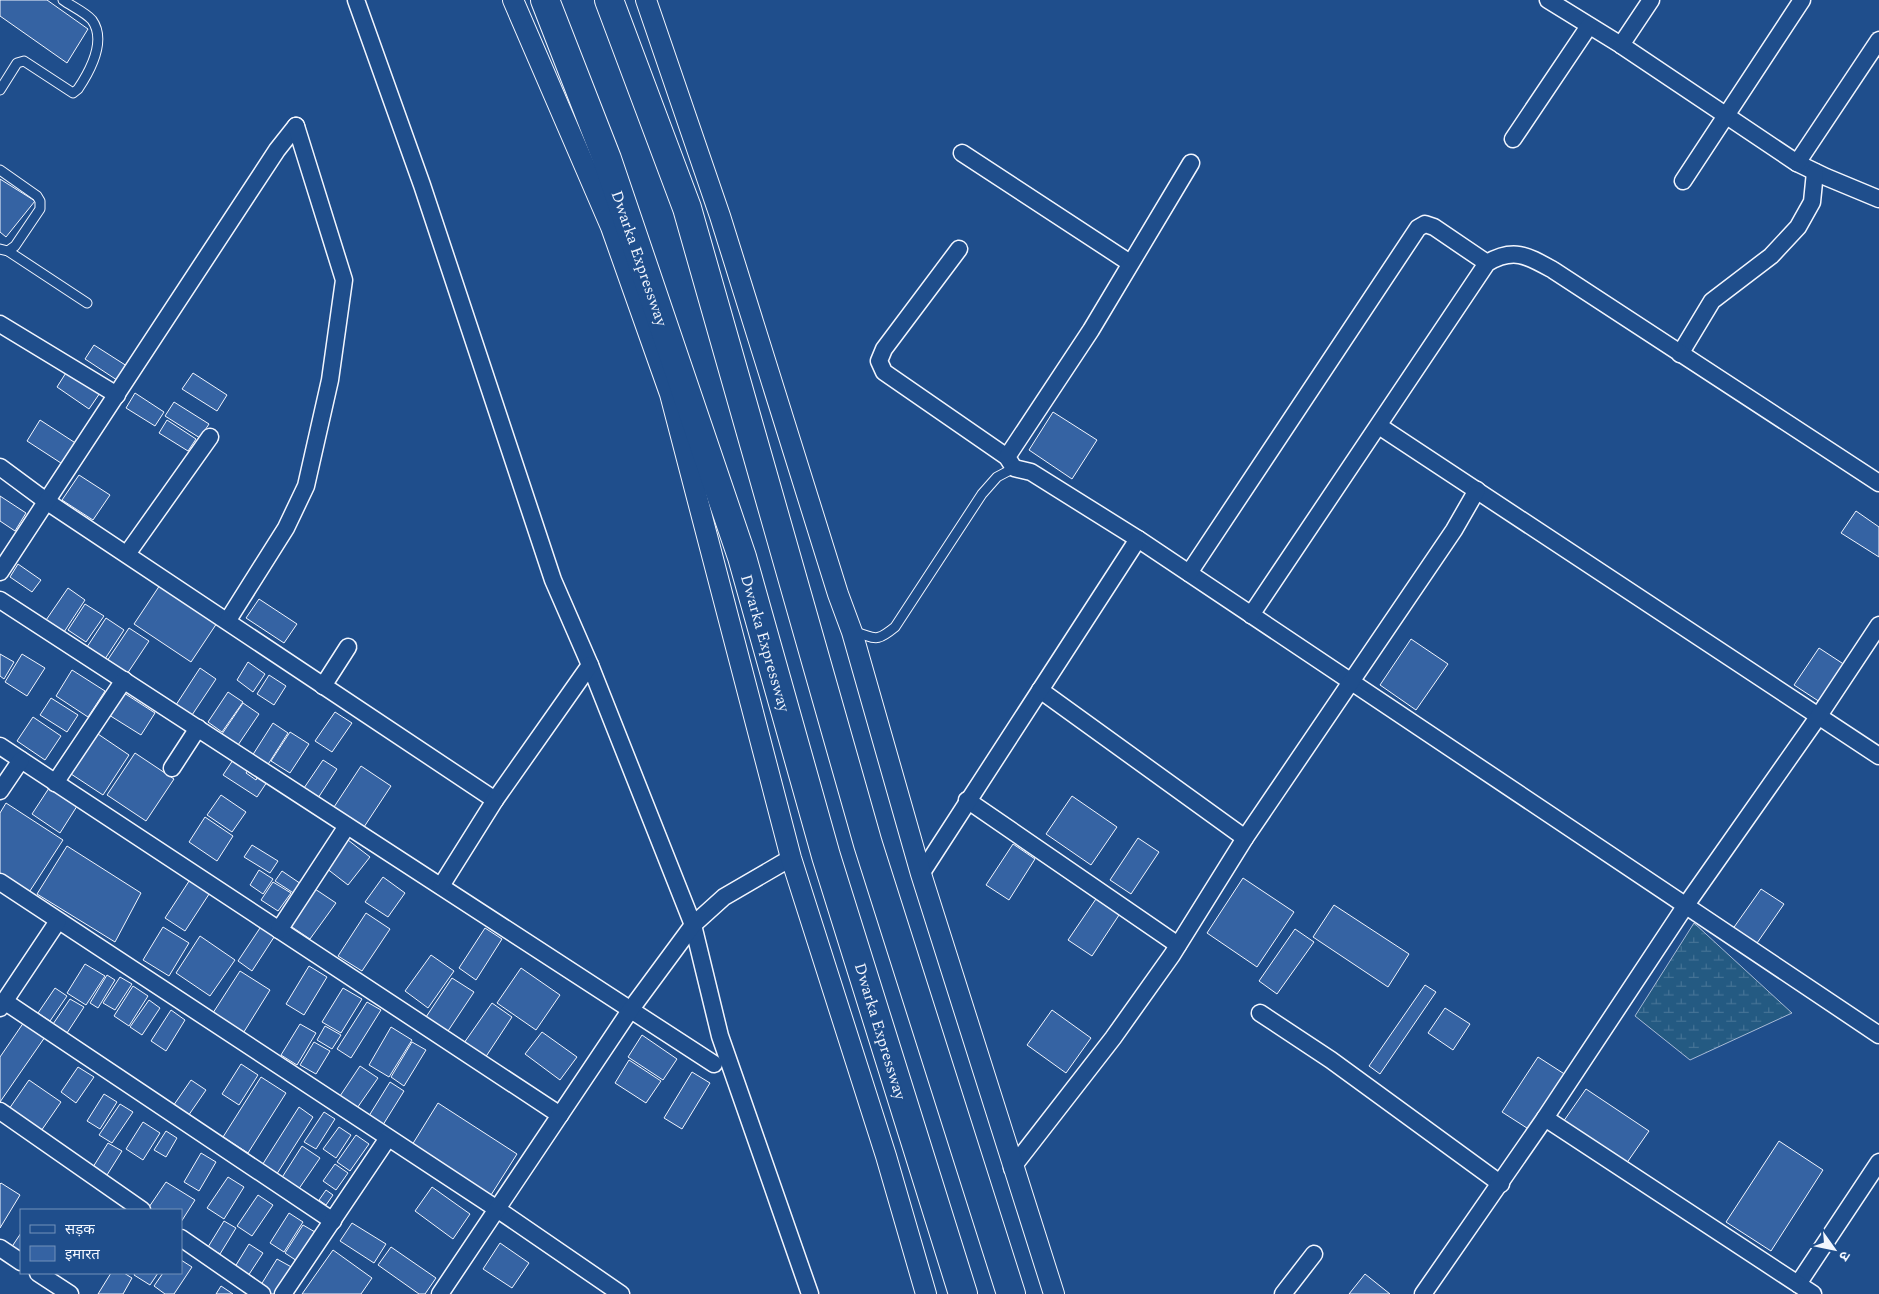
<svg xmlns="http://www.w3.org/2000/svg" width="1879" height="1294" viewBox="0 0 1879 1294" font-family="Spectral,'Noto Sans Devanagari',serif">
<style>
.wetland{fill:url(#wetland-marsh);stroke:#a8bbd7}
.building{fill:#3563a3;stroke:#f2f6ff}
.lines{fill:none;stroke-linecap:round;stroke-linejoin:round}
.service-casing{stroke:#f2f6ff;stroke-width:11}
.minor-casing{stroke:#f2f6ff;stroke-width:19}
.tertiary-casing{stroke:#f2f6ff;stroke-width:22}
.trunk-casing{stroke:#f2f6ff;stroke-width:30}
.service{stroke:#1f4e8c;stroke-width:9}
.minor{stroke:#1f4e8c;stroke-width:16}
.tertiary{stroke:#1f4e8c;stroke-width:20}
.trunk{stroke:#1f4e8c;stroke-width:28}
.labels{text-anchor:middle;stroke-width:4;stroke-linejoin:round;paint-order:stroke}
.street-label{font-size:16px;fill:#f2f6ff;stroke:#1f4e8c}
</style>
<defs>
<pattern id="wetland-marsh" width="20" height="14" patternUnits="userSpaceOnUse" patternTransform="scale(1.25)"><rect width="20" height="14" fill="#245a82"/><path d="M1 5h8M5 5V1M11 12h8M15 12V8" fill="none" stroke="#447295"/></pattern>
</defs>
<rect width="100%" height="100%" fill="#1f4e8c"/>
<polygon class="wetland" points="1694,923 1792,1013 1690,1060 1635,1016"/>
<g class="building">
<polygon points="0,0 47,0 88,29 67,63 0,16"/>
<polygon points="0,179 35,201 6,237 0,232"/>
<polygon points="94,345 130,368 120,382 85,359"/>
<polygon points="69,368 102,390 89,409 57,387"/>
<polygon points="193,373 227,395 217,411 182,389"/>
<polygon points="135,393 164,412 155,426 126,408"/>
<polygon points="174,402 209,424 200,438 165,416"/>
<polygon points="1053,412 1097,440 1072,479 1029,450"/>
<polygon points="40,420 77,444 64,465 27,441"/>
<polygon points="167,420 196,439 188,451 159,433"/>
<polygon points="79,475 110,495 93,520 62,500"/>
<polygon points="0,496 26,513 15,531 0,521"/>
<polygon points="1856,511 1879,527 1879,557 1841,533"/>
<polygon points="18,564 41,580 32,592 10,577"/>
<polygon points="160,585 217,623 191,662 134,624"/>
<polygon points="68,588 85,600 62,635 44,623"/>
<polygon points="259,599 297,624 284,643 246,618"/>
<polygon points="85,604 104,616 86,642 68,630"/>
<polygon points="106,618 124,630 103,662 85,650"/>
<polygon points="129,628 149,641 127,674 107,661"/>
<polygon points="1411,639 1448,664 1416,710 1380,685"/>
<polygon points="1819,648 1845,665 1820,702 1794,685"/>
<polygon points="0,654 14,662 4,679 0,676"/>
<polygon points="22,654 45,668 27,696 5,682"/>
<polygon points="248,662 265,674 253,692 237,680"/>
<polygon points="200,668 216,679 190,718 174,708"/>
<polygon points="72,670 105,691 88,717 56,696"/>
<polygon points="269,675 286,686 274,705 257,694"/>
<polygon points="228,692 243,702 222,732 208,722"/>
<polygon points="124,693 155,713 141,735 109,715"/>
<polygon points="51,698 78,715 67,732 40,715"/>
<polygon points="243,703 259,714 238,745 222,734"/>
<polygon points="335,712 352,723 332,752 315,741"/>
<polygon points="33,717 61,736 45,760 17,741"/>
<polygon points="273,723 288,733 267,766 252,756"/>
<polygon points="95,732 129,755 103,795 68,772"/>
<polygon points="290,732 309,744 290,773 271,761"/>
<polygon points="135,753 174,779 146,821 107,795"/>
<polygon points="233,760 248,770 246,773 256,780 258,776 267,782 257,797 223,775"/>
<polygon points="323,760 337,769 318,798 304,788"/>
<polygon points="361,766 391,786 364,827 334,807"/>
<polygon points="51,785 79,803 60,833 32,814"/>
<polygon points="221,795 246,812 232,832 207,815"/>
<polygon points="1072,796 1117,827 1091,865 1046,834"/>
<polygon points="6,803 63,840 26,897 0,880 0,813"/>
<polygon points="205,817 233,836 217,861 189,842"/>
<polygon points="1138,838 1159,852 1131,894 1110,880"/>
<polygon points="348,840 370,857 348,885 326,868"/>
<polygon points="1013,844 1035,859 1009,900 986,885"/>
<polygon points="252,845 278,861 270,873 244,857"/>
<polygon points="67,846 141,893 115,942 37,894"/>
<polygon points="259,870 273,879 263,894 250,885"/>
<polygon points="282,871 304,886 298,896 275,881"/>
<polygon points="193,875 213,888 185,931 165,918"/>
<polygon points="383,877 405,893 388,917 365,902"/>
<polygon points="1243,878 1294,912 1257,967 1207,933"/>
<polygon points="273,882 291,893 278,911 261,900"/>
<polygon points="312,887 336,903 310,939 286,923"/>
<polygon points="1761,889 1784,904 1755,946 1732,930"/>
<polygon points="1098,896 1121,912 1092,956 1068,940"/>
<polygon points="1334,905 1409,954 1388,987 1313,937"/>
<polygon points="366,913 390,929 362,971 338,956"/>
<polygon points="264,922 278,931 252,971 238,961"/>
<polygon points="163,927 189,943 169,976 143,960"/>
<polygon points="485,928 502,939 476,980 459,968"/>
<polygon points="1295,929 1314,942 1277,994 1259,981"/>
<polygon points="200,936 235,960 210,996 176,973"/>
<polygon points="431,955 454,971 428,1008 405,991"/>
<polygon points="85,964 105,976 86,1005 67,993"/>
<polygon points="309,966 327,977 304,1015 286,1004"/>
<polygon points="521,968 560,995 536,1030 497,1003"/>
<polygon points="240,971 270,990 242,1035 211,1016"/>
<polygon points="107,975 115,980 98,1008 90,1003"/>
<polygon points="120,977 132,984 115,1010 103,1003"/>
<polygon points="452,978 474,992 448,1031 426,1017"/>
<polygon points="1425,985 1436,992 1380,1074 1369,1066"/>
<polygon points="133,986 148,996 129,1026 114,1016"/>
<polygon points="55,988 67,996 50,1021 38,1013"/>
<polygon points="343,988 362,999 341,1033 322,1022"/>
<polygon points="70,999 84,1007 65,1036 51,1027"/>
<polygon points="149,1000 160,1008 142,1035 130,1027"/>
<polygon points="367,1002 381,1010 351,1058 337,1049"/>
<polygon points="492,1003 512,1017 485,1058 464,1043"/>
<polygon points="1445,1008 1470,1024 1453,1050 1428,1033"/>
<polygon points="171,1010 185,1020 166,1051 151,1041"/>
<polygon points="1052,1010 1091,1038 1066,1073 1027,1045"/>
<polygon points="24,1022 45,1037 0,1102 0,1057"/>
<polygon points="300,1024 316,1033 297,1065 281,1055"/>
<polygon points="325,1026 341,1035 332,1049 317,1040"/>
<polygon points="391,1027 412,1040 389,1077 369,1065"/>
<polygon points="542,1032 577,1057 560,1080 525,1054"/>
<polygon points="642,1035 677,1059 663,1080 628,1057"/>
<polygon points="314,1042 330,1051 316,1074 300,1065"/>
<polygon points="412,1042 426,1050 404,1086 391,1077"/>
<polygon points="1538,1057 1566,1075 1530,1130 1502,1112"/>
<polygon points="629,1060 661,1081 646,1103 615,1083"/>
<polygon points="241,1064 258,1075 239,1105 222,1094"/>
<polygon points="360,1066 378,1078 355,1111 338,1099"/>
<polygon points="78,1067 94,1077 76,1103 61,1092"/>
<polygon points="692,1072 710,1083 682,1129 664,1118"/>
<polygon points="261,1077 286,1093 248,1153 223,1137"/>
<polygon points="29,1080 61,1102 41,1131 9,1109"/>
<polygon points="191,1080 206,1090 186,1119 171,1109"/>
<polygon points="390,1082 404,1091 381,1128 367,1119"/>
<polygon points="1586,1089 1649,1131 1626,1164 1563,1122"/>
<polygon points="104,1094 117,1102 100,1129 87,1121"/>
<polygon points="438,1103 517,1154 491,1195 412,1145"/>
<polygon points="120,1104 133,1112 112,1143 99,1135"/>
<polygon points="299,1107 313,1117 273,1180 259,1170"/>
<polygon points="324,1112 335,1119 316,1149 304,1142"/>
<polygon points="143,1122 160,1133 143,1160 126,1149"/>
<polygon points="339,1127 351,1135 336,1158 323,1149"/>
<polygon points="166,1131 177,1138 166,1157 154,1150"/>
<polygon points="356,1135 369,1144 350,1171 337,1162"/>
<polygon points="1779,1141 1823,1170 1771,1251 1726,1222"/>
<polygon points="108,1143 122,1151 107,1175 93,1167"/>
<polygon points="302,1146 320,1158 298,1190 281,1179"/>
<polygon points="201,1153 216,1162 199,1191 184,1182"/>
<polygon points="335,1164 348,1173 336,1190 323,1181"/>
<polygon points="228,1177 244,1187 224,1219 207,1208"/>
<polygon points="166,1182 195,1200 181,1222 181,1210 147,1210"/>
<polygon points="1,1183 20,1195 0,1228 0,1184"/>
<polygon points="432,1187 470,1214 453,1239 415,1211"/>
<polygon points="326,1190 333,1195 326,1205 319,1200"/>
<polygon points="258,1195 273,1205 252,1236 237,1226"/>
<polygon points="289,1213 303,1222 284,1252 270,1243"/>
<polygon points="224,1221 236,1228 220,1254 208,1247"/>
<polygon points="352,1223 386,1244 374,1263 340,1241"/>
<polygon points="303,1225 315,1232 297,1261 285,1253"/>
<polygon points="21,1233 21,1260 9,1251"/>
<polygon points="500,1243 529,1263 512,1288 483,1269"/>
<polygon points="249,1244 263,1253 246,1279 233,1270"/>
<polygon points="391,1247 436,1278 425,1294 419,1294 378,1265"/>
<polygon points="333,1250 372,1278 361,1294 302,1294"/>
<polygon points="277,1259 295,1269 281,1294 269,1294 259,1288"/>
<polygon points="181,1260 192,1267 174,1294 165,1294 154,1286 163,1273 181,1273"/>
<polygon points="111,1273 124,1273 132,1278 123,1294 98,1294"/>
<polygon points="135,1273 158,1273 150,1285 134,1275"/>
<polygon points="1365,1274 1390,1294 1349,1294"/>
<polygon points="221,1286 233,1294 216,1294"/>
</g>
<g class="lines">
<g class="service-casing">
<g id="service">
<path d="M0 90 17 63 24 61 73 93 78 89C90 71 107 41 92 20 85 12 71 6 63 0"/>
<polyline points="0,170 37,196 40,201 40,209 15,246 8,251 0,249"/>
<polyline points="8,251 87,303"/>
<path d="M853 632C875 636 873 645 895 627L982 494 997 477 1014 468"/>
</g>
</g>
<g class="minor-casing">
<g id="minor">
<polyline points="356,0 422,185 553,580 590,665 693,925 720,1036 810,1294"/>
<polyline points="1548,0 1621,45 1797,163 1826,177 1879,199"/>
<polyline points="1621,45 1651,0"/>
<polyline points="1513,139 1589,26"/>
<polyline points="962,153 1130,263"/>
<polyline points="1797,163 1879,40"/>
<polyline points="1683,181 1802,0"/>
<polyline points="959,249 884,349 879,361 884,372 1007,457 1014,468 1031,472 1138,539 1879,1035"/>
<polyline points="0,324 117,395"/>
<polyline points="1680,354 1712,301 1771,256 1798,227 1812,202 1815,172"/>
<polyline points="1379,426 1879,756"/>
<polyline points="1007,457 1091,330 1191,163"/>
<polyline points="0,467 46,501 495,800"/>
<polyline points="127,554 210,437"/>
<polyline points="0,572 277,150 296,126"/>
<polyline points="1189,573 1418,228 1425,224 1434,227 1487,263"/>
<polyline points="0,600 714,1064"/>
<path d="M1251 615 1487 263C1514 247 1528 256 1553 270L1879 483"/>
<polyline points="228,620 286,528 306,486 330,380 344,280 296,126"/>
<polyline points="323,686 348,647"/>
<polyline points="1040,690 1245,838"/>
<polyline points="0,746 560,1115"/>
<polyline points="172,768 198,728"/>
<polyline points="55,783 124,680"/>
<polyline points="0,791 21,760"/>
<polyline points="967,800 1178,945"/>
<polyline points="921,874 1138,539"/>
<polyline points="0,882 497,1209 621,1294"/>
<polyline points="441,886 495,800 590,665"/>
<polyline points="279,930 347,826"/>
<polyline points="4,1001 333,1221"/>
<polyline points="0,1008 58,921"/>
<polyline points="1260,1013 1331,1060 1501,1184"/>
<polyline points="0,1111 142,1210"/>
<polyline points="1545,1118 1686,905 1818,717 1879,625"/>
<polyline points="1012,1168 1113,1038 1172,955 1245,838 1454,530 1477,490"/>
<polyline points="181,1238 262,1294"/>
<polyline points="0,1248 21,1262"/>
<polyline points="38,1273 70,1294"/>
<polyline points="1798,1284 1879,1162"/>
<polyline points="283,1294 388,1138"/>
<polyline points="440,1294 631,1009 693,925 724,897 791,858"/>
<polyline points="1283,1294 1314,1254"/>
<polyline points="1423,1294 1545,1118 1813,1294"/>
</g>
</g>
<g class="tertiary-casing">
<g id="tertiary">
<polyline points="513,0 611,227 670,394 791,858 886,1156 926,1294"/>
<polyline points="646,0 720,216 838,594 852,632 921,874 1054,1294"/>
</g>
</g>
<g class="trunk-casing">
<g id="trunk">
<polyline points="545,0 607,159 742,557 826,856 963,1294"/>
<polyline points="609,0 687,208 868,844 1011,1294"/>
</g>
</g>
<use href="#service" class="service"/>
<use href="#minor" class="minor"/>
<use href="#tertiary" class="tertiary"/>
<use href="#trunk" class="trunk"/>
</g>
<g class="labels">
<g class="street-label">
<text transform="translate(640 258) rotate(71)" y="6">Dwarka Expressway</text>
<text transform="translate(766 643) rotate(74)" y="6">Dwarka Expressway</text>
<text transform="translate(881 1031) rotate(73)" y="6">Dwarka Expressway</text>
</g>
</g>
<rect x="20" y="1209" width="162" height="65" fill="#1f4e8c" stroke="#7391ba"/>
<rect x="30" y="1225" width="25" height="8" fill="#1f4e8c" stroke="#7391ba"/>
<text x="65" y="1234" font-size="15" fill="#f2f6ff">सड़क</text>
<rect x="30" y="1246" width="25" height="15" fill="#3563a3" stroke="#7391ba"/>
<text x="65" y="1259" font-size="15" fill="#f2f6ff">इमारत</text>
<g transform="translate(1834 1249) rotate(123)" stroke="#1f4e8c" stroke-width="4" paint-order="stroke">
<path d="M0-4L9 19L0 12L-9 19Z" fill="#f2f6ff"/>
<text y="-8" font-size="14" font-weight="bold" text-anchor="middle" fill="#f2f6ff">उ</text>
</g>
</svg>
